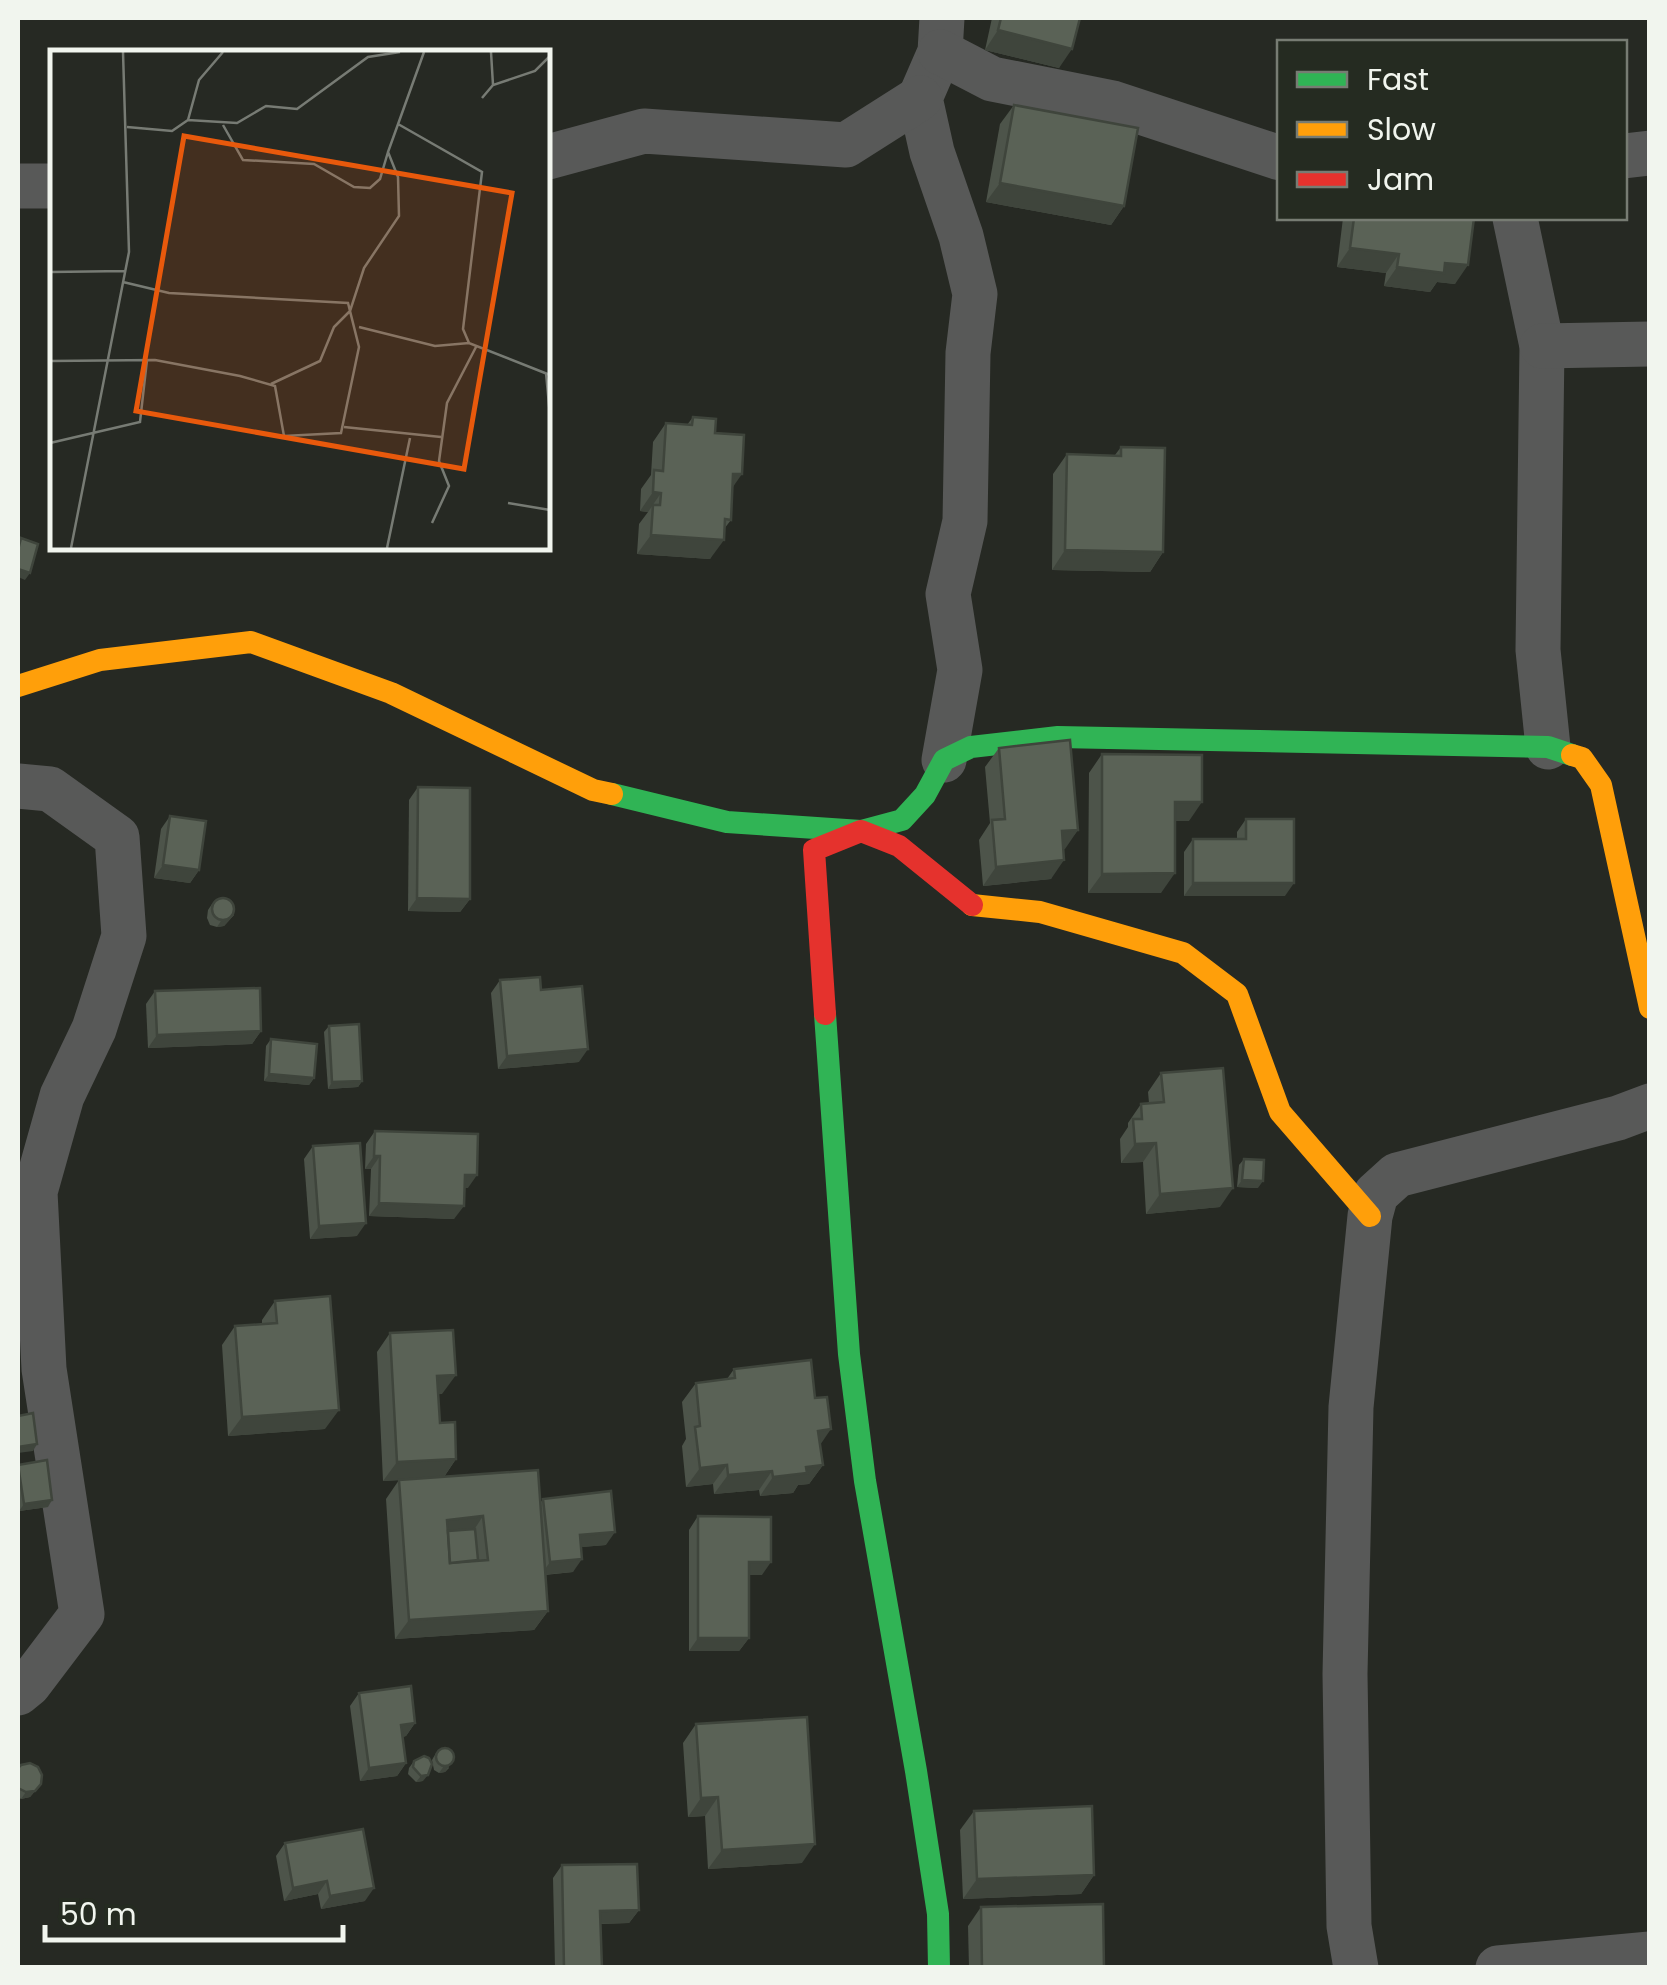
<svg xmlns="http://www.w3.org/2000/svg" width="1667" height="1985" viewBox="0 0 1667 1985" font-family="Poppins,sans-serif">
<style>
.lines{fill:none;stroke-linecap:round;stroke-linejoin:round}
.street{stroke:#585958;stroke-width:45}
.fast{stroke:#30b455;stroke-width:22}
.slow{stroke:#ff9f0a;stroke-width:22}
.jam{stroke:#e5322d;stroke-width:22}
.wall{fill:#4d544a}
.shaded-wall{fill:#3f453c}
.building{fill:#5a6256;stroke:#3f453c;stroke-width:2.5;fill-rule:evenodd}
.inset-road{fill:none;stroke:#777b74;stroke-width:2.5}
.view{fill:#e8590c;fill-opacity:0.15;stroke:#e8590c;stroke-width:5}
.inset-edge{fill:none;stroke:#f1f5ee;stroke-width:5}
</style>
<rect width="100%" height="100%" fill="#262923"/>
<g class="lines">
<g class="street">
<polyline points="942,18 940,52 920,98 932,152 961,236 975,294 968,353 965,521 948,594 960,670 944,760"/>
<polyline points="940,52 992,79 1113,103 1280,158"/>
<polyline points="1624,156 1650,153"/>
<polyline points="548,157 644,131 846,145 920,98"/>
<polyline points="18,186 52,186"/>
<polyline points="1515,218 1542,346 1538,650 1548,747"/>
<polyline points="1542,346 1650,344"/>
<polyline points="18,786 50,789 117,837 124,936 94,1029 62,1096 35,1192 44,1369 82,1614 29,1684 18,1693"/>
<polyline points="1356,1968 1349,1926 1345,1674 1351,1407 1370,1216 1376,1194 1397,1175 1618,1118 1650,1106"/>
<polyline points="1498,1968 1650,1954"/>
</g>
<g class="fast">
<polyline points="612,794 727,822 861,831 902,820 925,795 944,760 971,747 1058,737 1548,747 1572,755"/>
<polyline points="825,1014 849,1354 865,1481 916,1771 938,1914 939,1968"/>
</g>
<g class="slow">
<polyline points="18,686 100,660 251,642 391,693 593,790 612,794"/>
<polyline points="1572,755 1582,758 1601,785 1650,1008"/>
<polyline points="972,905 1040,912 1183,953 1237,994 1280,1112 1370,1216"/>
</g>
<polyline class="jam" points="825,1014 814,850 861,831 899,846 972,905"/>
</g>
<g class="wall">
<polygon points="992,18 1080,18 1059,68 985,50"/>
<polygon points="1014,105 1124,206 1111,225 986,202 1000,124"/>
<polygon points="1343,218 1474,218 1455,284 1437,282 1430,292 1384,286 1386,273 1337,267"/>
<polygon points="693,417 715,433 733,487 731,520 724,529 710,559 637,554 639,524 648,512 640,511 641,489 651,475 653,442 666,423 687,425"/>
<polygon points="1121,447 1163,552 1150,572 1052,570 1053,474 1067,454 1115,455"/>
<polygon points="999,748 1078,830 1063,849 1051,879 983,886 979,840 990,823 985,767"/>
<polygon points="1102,754 1189,821 1175,821 1161,893 1088,893 1089,773"/>
<polygon points="418,787 470,899 460,912 408,911 409,800"/>
<polygon points="170,816 199,870 190,883 154,878 161,829"/>
<polygon points="1246,819 1285,896 1184,896 1184,852 1193,839 1237,839 1237,832"/>
<polygon points="212,904 234,915 224,926 217,927 210,925 207,918 208,910"/>
<polygon points="500,980 541,990 579,1062 498,1069 491,993"/>
<polygon points="155,991 261,1031 252,1044 148,1048 146,1004"/>
<polygon points="329,1026 362,1081 358,1087 328,1089 324,1032"/>
<polygon points="271,1039 314,1078 309,1085 264,1081 266,1046"/>
<polygon points="1161,1073 1220,1207 1146,1214 1143,1162 1121,1163 1120,1139 1128,1127 1128,1123 1141,1104 1149,1103 1148,1092"/>
<polygon points="375,1131 468,1188 464,1188 454,1219 369,1216 371,1169 365,1169 366,1144"/>
<polygon points="313,1146 357,1236 310,1239 304,1159"/>
<polygon points="1244,1159 1258,1188 1237,1187 1239,1165"/>
<polygon points="275,1301 325,1429 228,1436 222,1345 235,1326 262,1324 262,1320"/>
<polygon points="390,1333 442,1394 438,1394 440,1423 456,1459 444,1477 540,1503 543,1499 606,1545 581,1547 573,1572 545,1575 548,1611 534,1630 395,1639 386,1499 399,1480 383,1481 377,1352"/>
<polygon points="734,1369 820,1445 823,1465 809,1484 798,1485 793,1493 760,1496 759,1490 714,1494 713,1484 686,1487 682,1446 686,1439 682,1402 696,1383 727,1379"/>
<polygon points="18,1465 48,1507 19,1511"/>
<polygon points="698,1516 762,1575 749,1575 749,1638 739,1651 689,1651 689,1530"/>
<polygon points="359,1693 415,1723 406,1736 403,1737 406,1763 397,1776 360,1781 350,1706"/>
<polygon points="696,1724 802,1863 708,1869 705,1816 688,1817 683,1743"/>
<polygon points="436,1753 449,1768 445,1772 439,1773 434,1770 432,1760"/>
<polygon points="414,1761 423,1781 416,1782 408,1774 409,1768"/>
<polygon points="18,1768 41,1784 30,1797 21,1799 18,1797"/>
<polygon points="974,1811 1094,1875 1081,1894 963,1899 960,1830"/>
<polygon points="285,1843 365,1901 321,1909 318,1894 284,1901 276,1856"/>
<polygon points="562,1865 639,1910 629,1923 601,1924 602,1968 555,1968 553,1878"/>
<polygon points="981,1907 1104,1968 969,1968 968,1926"/>
</g>
<g class="shaded-wall">
<polygon points="998,30 1072,49 1059,68 985,50"/>
<polygon points="1000,183 1124,206 1111,225 986,202"/>
<polygon points="1350,248 1399,254 1386,273 1337,267"/>
<polygon points="1445,263 1468,265 1455,284 1437,282 1430,292 1384,286 1397,267"/>
<polygon points="733,474 742,474 728,494"/>
<polygon points="653,492 661,493 648,512 640,511"/>
<polygon points="651,535 724,540 710,559 637,554"/>
<polygon points="1065,550 1163,552 1150,572 1052,570"/>
<polygon points="18,569 30,573 25,580 18,577"/>
<polygon points="1175,802 1202,802 1189,821 1161,821"/>
<polygon points="1078,830 1065,849 1048,851 1062,831"/>
<polygon points="1064,860 1051,879 983,886 996,867"/>
<polygon points="163,865 199,870 190,883 154,878"/>
<polygon points="1175,873 1161,893 1088,893 1102,874"/>
<polygon points="1193,883 1294,883 1285,896 1184,896"/>
<polygon points="417,898 470,899 460,912 408,911"/>
<polygon points="234,915 224,926 217,927 221,921"/>
<polygon points="261,1031 252,1044 148,1048 157,1035"/>
<polygon points="588,1049 579,1062 498,1069 507,1056"/>
<polygon points="269,1074 314,1078 309,1085 264,1081"/>
<polygon points="362,1081 358,1087 328,1089 332,1082"/>
<polygon points="1156,1143 1143,1162 1121,1163 1135,1144"/>
<polygon points="374,1156 380,1156 371,1169 365,1169"/>
<polygon points="465,1175 477,1175 468,1188 456,1188"/>
<polygon points="1242,1180 1263,1181 1258,1188 1237,1187"/>
<polygon points="1233,1188 1220,1207 1146,1214 1160,1194"/>
<polygon points="379,1203 464,1206 454,1219 369,1216"/>
<polygon points="366,1223 357,1236 310,1239 319,1226"/>
<polygon points="456,1375 442,1394 423,1395 437,1376"/>
<polygon points="339,1410 325,1429 228,1436 242,1417"/>
<polygon points="831,1429 818,1448 818,1431"/>
<polygon points="37,1444 33,1451 18,1453 18,1447"/>
<polygon points="456,1459 443,1478 383,1481 397,1462"/>
<polygon points="727,1465 713,1484 686,1487 700,1468"/>
<polygon points="823,1465 809,1484 798,1485 793,1493 760,1496 773,1477 806,1467"/>
<polygon points="772,1471 759,1490 714,1494 728,1475"/>
<polygon points="52,1500 48,1507 19,1511 24,1504"/>
<polygon points="483,1516 470,1536 438,1538 447,1520"/>
<polygon points="615,1532 606,1545 571,1548 580,1535"/>
<polygon points="582,1559 573,1572 541,1575 550,1562"/>
<polygon points="749,1562 771,1562 762,1575 739,1575"/>
<polygon points="548,1611 534,1630 395,1639 409,1620"/>
<polygon points="698,1638 749,1638 739,1651 689,1651"/>
<polygon points="415,1723 406,1736 392,1738 401,1725"/>
<polygon points="453,1761 445,1772 439,1773 444,1766"/>
<polygon points="406,1763 397,1776 360,1781 369,1768"/>
<polygon points="428,1775 423,1781 416,1782 421,1776"/>
<polygon points="41,1784 30,1797 21,1799 26,1792"/>
<polygon points="718,1797 705,1816 688,1817 701,1798"/>
<polygon points="815,1844 802,1863 708,1869 722,1850"/>
<polygon points="1094,1875 1081,1894 963,1899 977,1879"/>
<polygon points="327,1881 318,1894 284,1901 293,1888"/>
<polygon points="374,1888 365,1901 321,1909 330,1896"/>
<polygon points="639,1910 629,1923 591,1924 600,1911"/>
</g>
<g class="building">
<polygon points="1001,18 1080,18 1072,49 998,30"/>
<polygon points="1014,105 1138,128 1124,206 1000,183"/>
<polygon points="1354,218 1474,218 1468,265 1445,263 1444,273 1397,267 1399,254 1350,248"/>
<polygon points="693,417 716,419 715,433 744,435 742,474 733,474 731,520 725,519 724,540 651,535 653,505 660,505 661,493 653,492 654,470 663,471 666,423 692,425"/>
<polygon points="1121,447 1165,448 1163,552 1065,550 1067,454 1121,456"/>
<polygon points="21,538 38,544 30,573 18,569 18,550"/>
<polygon points="1070,740 1078,830 1062,831 1064,860 996,867 992,820 1005,819 999,748"/>
<polygon points="1102,754 1202,755 1202,802 1175,802 1175,873 1102,874"/>
<polygon points="418,787 470,788 470,899 417,898"/>
<polygon points="170,816 206,821 199,870 163,865"/>
<polygon points="1246,819 1294,819 1294,883 1193,883 1193,839 1246,839"/>
<circle cx="223" cy="909" r="11"/>
<polygon points="540,977 541,990 582,986 588,1049 507,1056 500,980"/>
<polygon points="260,988 261,1031 157,1035 155,991"/>
<polygon points="359,1024 362,1081 332,1082 329,1026"/>
<polygon points="271,1039 317,1044 314,1078 269,1074"/>
<polygon points="1223,1068 1233,1188 1160,1194 1156,1143 1135,1144 1133,1119 1142,1119 1141,1104 1164,1102 1161,1073"/>
<polygon points="375,1131 478,1134 477,1175 465,1175 464,1206 379,1203 380,1156 374,1156"/>
<polygon points="360,1143 366,1223 319,1226 313,1146"/>
<polygon points="1244,1159 1264,1160 1263,1181 1242,1180"/>
<polygon points="330,1296 339,1410 242,1417 235,1326 277,1323 275,1301"/>
<polygon points="453,1330 456,1375 437,1376 440,1423 455,1422 456,1459 397,1462 390,1333"/>
<polygon points="811,1360 815,1398 827,1397 831,1429 818,1431 823,1465 806,1467 807,1473 773,1477 772,1471 728,1475 727,1465 700,1468 695,1427 700,1426 696,1383 735,1378 734,1369"/>
<polygon points="33,1413 37,1444 18,1447 18,1416"/>
<polygon points="47,1460 52,1500 24,1504 18,1465"/>
<path d="M538 1470 548 1611 409 1620 399 1480ZM483 1516 488 1560 450 1563 447 1520Z"/>
<polygon points="611,1491 615,1532 580,1535 582,1559 550,1562 543,1499"/>
<polygon points="698,1516 771,1517 771,1562 749,1562 749,1638 698,1638"/>
<polygon points="475,1529 478,1560 450,1563 448,1531"/>
<polygon points="411,1686 415,1723 401,1725 406,1763 369,1768 359,1693"/>
<polygon points="807,1717 815,1844 722,1850 718,1797 701,1798 696,1724"/>
<circle cx="445" cy="1757" r="9"/>
<polygon points="424,1756 429,1758 432,1764 428,1775 421,1776 413,1767 414,1761"/>
<polygon points="30,1763 38,1767 42,1775 41,1784 35,1791 26,1792 18,1788 18,1768 21,1765"/>
<polygon points="1092,1806 1094,1875 977,1879 974,1811"/>
<polygon points="363,1829 374,1888 330,1896 327,1881 293,1888 285,1843"/>
<polygon points="637,1864 639,1910 600,1911 602,1968 564,1968 562,1865"/>
<polygon points="1103,1904 1104,1968 982,1968 981,1907"/>
</g>
<g transform="translate(50 50)">
<rect width="500" height="500" fill="#262923"/>
<path class="inset-road" d="M441 2 443 35M432 48 443 35 485 21 500 6M138 70 149 30 173 2M348 74 432 122 413 279 419 293M173 75 193 110 264 114 304 137 320 138 330 129 338 102M77 77 122 81 138 70 187 73 216 56 247 59 318 7 350 2M0 222 76 221M73 232 119 243 298 253 300 261 284 277 270 311 221 334M309 277 385 296 419 293 500 325M0 311 105 310 190 326 225 336 234 386 291 383 309 297 300 261 314 218 349 166 348 127 338 102 374 2M496 323 500 366M294 377 391 387M0 393 90 372 97 310M458 453 500 460M382 473 399 436 389 411 397 353 426 297M21 498 79 202 73 2M337 498 360 388"/>
<path class="view" d="M134 86 462 143 414 419 86 361Z"/>
<rect width="500" height="500" class="inset-edge"/>
</g>
<rect width="1667" height="1985" fill="none" stroke="#f1f5ee" stroke-width="40"/>
<rect x="1277" y="40" width="350" height="180" fill="#252b21" stroke="#777c73" stroke-width="2.5"/>
<rect x="1297" y="72" width="50" height="15" fill="#30b455" stroke="#777c73" stroke-width="2.5"/>
<text x="1367" y="90" font-size="30" fill="#f1f5ee">Fast</text>
<rect x="1297" y="122" width="50" height="15" fill="#ff9f0a" stroke="#777c73" stroke-width="2.5"/>
<text x="1367" y="140" font-size="30" fill="#f1f5ee">Slow</text>
<rect x="1297" y="172" width="50" height="15" fill="#e5322d" stroke="#777c73" stroke-width="2.5"/>
<text x="1367" y="190" font-size="30" fill="#f1f5ee">Jam</text>
<path d="M45 1925v15h298v-15" fill="none" stroke="#f1f5ee" stroke-width="5"/>
<text x="60" y="1925" font-size="30" fill="#f1f5ee" stroke="#252b21" stroke-width="8" paint-order="stroke">50 m</text>
</svg>
